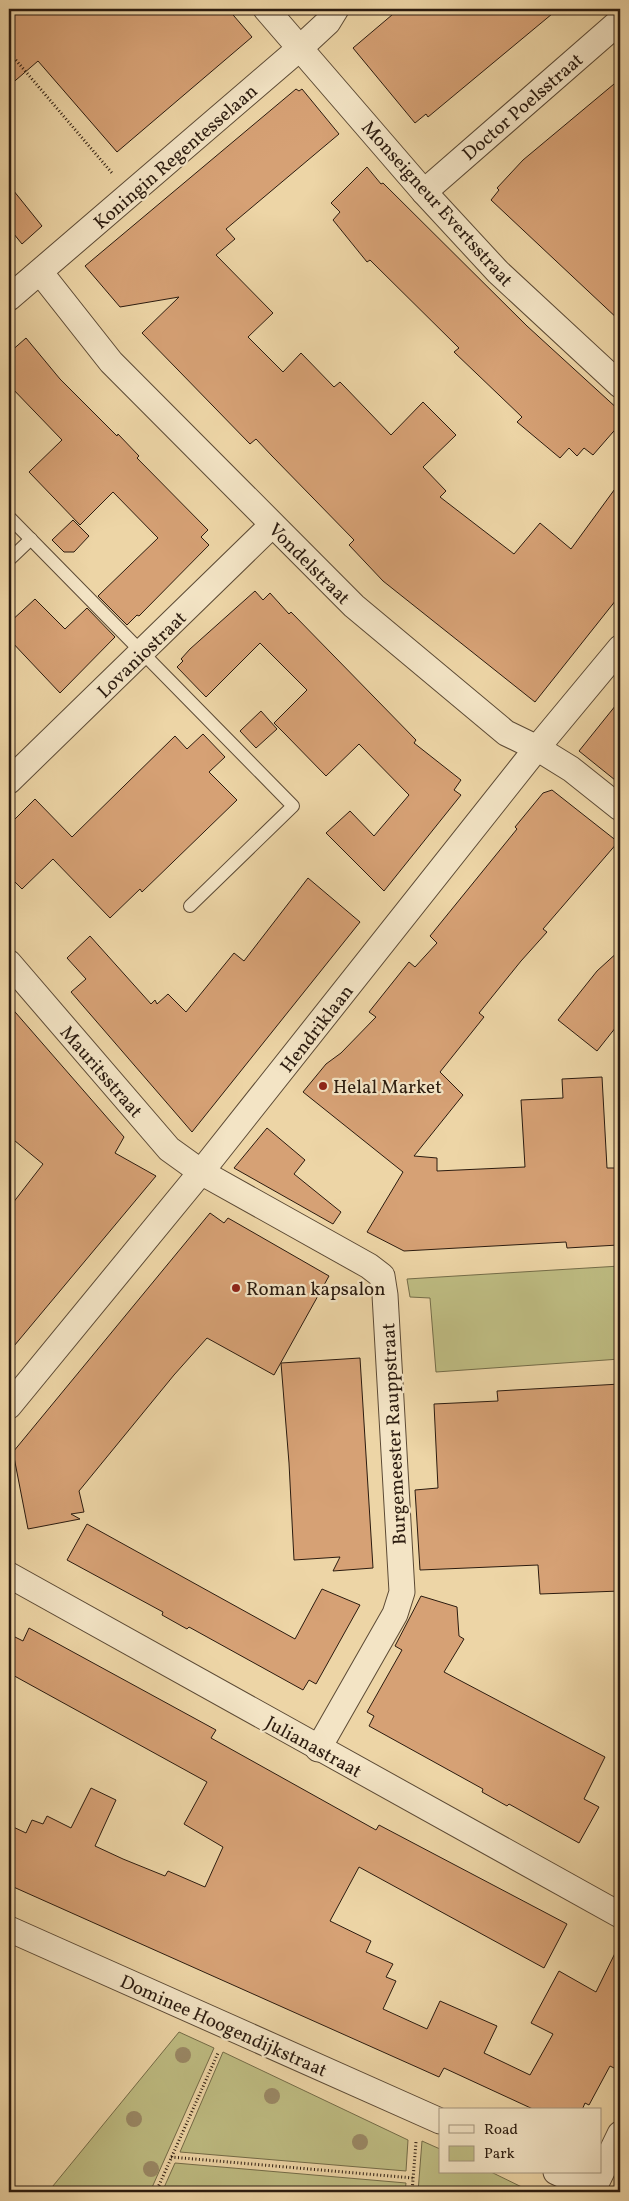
<svg xmlns="http://www.w3.org/2000/svg" width="629" height="2201" viewBox="0 0 629 2201" font-family="Vollkorn,serif">
<style>
.green{fill:#bebc82;stroke:#746c48}
.building{fill:#d6a175;stroke:#2b1b0f}
.lines{fill:none;stroke-linecap:round;stroke-linejoin:round}
.lane-casing{stroke:#5c4a35;stroke-width:14}
.street-casing{stroke:#5c4a35;stroke-width:27}
.path{stroke:#2b1b0f;stroke-width:3;stroke-dasharray:1 2.5;stroke-linecap:butt}
.lane{stroke:#f3e4c5;stroke-width:12}
.street{stroke:#f3e4c5;stroke-width:25}
.tree{fill:#9a8966}
.poi-dot{fill:#8f2418;stroke:#f3e4c5;stroke-width:2}
.labels{text-anchor:middle;stroke-width:4.5;stroke-linejoin:round;paint-order:stroke}
.street-label{font-size:19px;fill:#2b1b0f;stroke:#f3e4c5}
.poi-label{font-size:19px;fill:#2b1b0f;stroke:#f3e4c5;text-anchor:start}
</style>
<rect width="100%" height="100%" fill="#edd5a6"/>
<filter id="stains"><feTurbulence type="fractalNoise" baseFrequency=".004" numOctaves="4"/><feColorMatrix values="0 0 0 0 .2 0 0 0 0 .09 0 0 0 0 .02 0 0 0 .5 -.17"/></filter>
<radialGradient id="worn" r=".72"><stop offset=".6" stop-color="#630" stop-opacity="0"/><stop offset="1" stop-color="#630" stop-opacity=".3"/></radialGradient>
<g class="green">
<polygon points="620,1266 620,1359 436,1372 430,1298 410,1297 407,1279"/>
<polygon points="179,2032 214,2048 150,2192 48,2192"/>
<polygon points="223,2052 408,2140 406,2171 180,2152"/>
<polygon points="422,2141 440,2149 440,2172 491,2172 532,2192 418,2192"/>
<polygon points="175,2163 406,2183 405,2192 162,2192"/>
</g>
<g class="building">
<polygon points="9,9 228,9 252,37 117,152 38,61 9,86"/>
<polygon points="399,9 558,9 428,117 426,114 415,123 353,48"/>
<polygon points="620,79 620,321 491,200 499,190 497,188 523,160"/>
<polygon points="296,89 299,91 302,89 339,134 226,229 235,239 216,255 273,313 248,337 283,372 301,353 334,387 340,382 343,385 391,435 423,402 456,435 423,467 446,491 440,497 514,554 540,523 571,549 620,482 620,595 535,702 383,581 349,545 354,540 272,456 256,439 250,444 142,333 179,297 120,307 85,266"/>
<polygon points="367,167 381,184 383,183 527,326 620,411 620,424 593,455 584,448 577,456 569,448 560,458 517,422 522,417 454,352 459,348 370,260 367,262 333,220 340,212 331,203"/>
<polygon points="9,185 42,226 22,244 9,228"/>
<polygon points="26,338 60,379 117,436 118,434 139,456 137,458 208,530 201,537 209,545 139,616 137,615 127,625 98,596 158,538 113,492 80,525 29,472 62,440 9,385 9,353"/>
<polygon points="73,520 89,536 74,552 64,552 52,540"/>
<polygon points="255,591 263,600 270,593 289,614 291,612 416,740 414,743 461,780 454,790 461,795 384,891 326,833 350,811 374,836 409,795 359,744 326,776 285,734 274,723 307,690 260,643 206,697 177,667 183,661 181,659 190,649"/>
<polygon points="35,599 65,629 87,608 115,637 60,693 9,639 9,623"/>
<polygon points="620,700 620,784 579,751"/>
<polygon points="261,711 277,729 256,748 240,731"/>
<polygon points="203,734 225,757 209,772 237,800 142,892 140,889 110,918 53,859 22,889 9,876 9,825 35,799 72,837 175,736 187,749"/>
<polygon points="552,790 618,842 543,929 547,932 521,961 479,1013 484,1017 440,1072 463,1095 414,1156 437,1158 437,1171 525,1167 521,1100 563,1098 562,1079 602,1077 607,1168 615,1168 618,1245 567,1248 566,1242 404,1251 367,1232 403,1172 303,1092 326,1064 341,1053 376,1017 369,1012 409,962 415,967 437,943 430,936 517,829 515,827 543,793"/>
<polygon points="308,878 360,922 192,1132 71,992 86,979 67,958 90,936 151,1004 155,1000 157,1004 168,994 186,1012 234,953 244,961"/>
<polygon points="620,950 620,1022 597,1051 558,1020 597,971"/>
<polygon points="9,1005 124,1137 115,1153 156,1176 9,1352 9,1208 43,1164 9,1136"/>
<polygon points="267,1128 305,1160 294,1174 341,1212 333,1224 234,1168"/>
<polygon points="210,1213 224,1223 228,1218 329,1276 274,1375 207,1338 174,1375 79,1491 84,1512 71,1514 80,1519 28,1529 13,1452"/>
<polygon points="360,1358 373,1568 333,1571 340,1557 294,1560 289,1463 281,1363"/>
<polygon points="620,1384 620,1591 540,1594 538,1565 420,1570 415,1490 438,1488 434,1404 498,1401 497,1391"/>
<polygon points="87,1524 295,1639 322,1589 360,1605 316,1684 309,1680 303,1690 189,1627 187,1629 162,1615 163,1612 67,1560"/>
<polygon points="421,1596 457,1607 459,1636 464,1639 444,1672 605,1757 584,1799 599,1807 579,1843 509,1804 507,1806 482,1792 483,1789 369,1726 374,1716 367,1712 402,1650 395,1646"/>
<polygon points="29,1628 216,1730 211,1738 376,1830 379,1825 567,1924 544,1968 359,1867 330,1921 371,1941 366,1952 393,1964 386,1977 396,1981 383,2009 427,2029 440,2001 497,2026 484,2053 530,2075 553,2034 531,2023 559,1971 596,1992 620,1943 620,2071 610,2066 589,2105 585,2103 582,2110 535,2110 444,2068 439,2077 9,1885 9,1825 26,1833 32,1820 43,1824 47,1816 71,1828 91,1788 116,1800 95,1846 123,1859 165,1876 168,1871 205,1887 223,1847 184,1824 207,1782 9,1673 9,1634 23,1641"/>
</g>
<g class="lines">
<g class="lane-casing">
<g id="lane">
<polyline points="9,517 293,806 190,906"/>
<polyline points="9,560 31,539"/>
</g>
</g>
<g class="street-casing">
<g id="street">
<polyline points="266,9 424,192 498,272 620,385"/>
<polyline points="424,192 620,21"/>
<polyline points="40,272 111,362 354,606 506,733 537,748 571,769 620,808"/>
<polyline points="9,298 300,48 328,22 336,9"/>
<polyline points="9,781 272,525"/>
<polyline points="9,963 169,1149 201,1172 369,1266 382,1276 385,1295 402,1592 395,1614 318,1749"/>
<polyline points="9,1406 201,1172 537,748 620,648"/>
<polyline points="9,1575 620,1915"/>
<polyline points="9,1929 440,2121"/>
<polyline points="556,2172 593,2189"/>
<polyline points="592,2192 620,2134"/>
</g>
</g>
<g class="path">
<polyline points="9,52 112,173"/>
<polyline points="171,2157 413,2178"/>
<polyline points="156,2192 218,2053"/>
<polyline points="412,2192 416,2142"/>
</g>
<use href="#lane" class="lane"/>
<use href="#street" class="street"/>
</g>
<g class="tree">
<circle cx="183" cy="2055" r="8"/>
<circle cx="272" cy="2096" r="8"/>
<circle cx="134" cy="2119" r="8"/>
<circle cx="360" cy="2142" r="8"/>
<circle cx="151" cy="2169" r="8"/>
</g>
<g class="poi-dot">
<circle cx="323" cy="1086" r="5"/>
<circle cx="236" cy="1288" r="5"/>
</g>
<g class="labels">
<g class="street-label">
<text transform="translate(522 106) rotate(-41)" y="7">Doctor Poelsstraat</text>
<text transform="translate(175 156) rotate(-41)" y="7">Koningin Regentesselaan</text>
<text transform="translate(438 203) rotate(48)" y="7">Monseigneur Evertsstraat</text>
<text transform="translate(310 563) rotate(45)" y="7">Vondelstraat</text>
<text transform="translate(141 654) rotate(-44)" y="7">Lovaniostraat</text>
<text transform="translate(316 1028) rotate(-52)" y="7">Hendriklaan</text>
<text transform="translate(102 1071) rotate(49)" y="7">Mauritsstraat</text>
<text transform="translate(393 1434) rotate(-93)" y="7">Burgemeester Rauppstraat</text>
<text transform="translate(314 1746) rotate(29)" y="7">Julianastraat</text>
<text transform="translate(224 2025) rotate(24)" y="7">Dominee Hoogendijkstraat</text>
</g>
<g class="poi-label">
<text x="333" y="1093">Helal Market</text>
<text x="246" y="1295">Roman kapsalon</text>
</g>
</g>
<rect width="629" height="2201" fill="none" stroke="#edd5a6" stroke-width="30"/>
<rect x="10" y="10" width="609" height="2181" fill="none" stroke="#2b1b0f" stroke-width="2.5"/>
<rect x="15" y="15" width="599" height="2171" fill="none" stroke="#2b1b0f"/>
<rect x="439" y="2108" width="162" height="65" fill="#f3e4c5" stroke="#a3947c"/>
<rect x="449" y="2125" width="25" height="8" fill="#f3e4c5" stroke="#a3947c"/>
<text x="484" y="2134" font-size="15" fill="#2b1b0f">Road</text>
<rect x="449" y="2146" width="25" height="15" fill="#bebc82" stroke="#a3947c"/>
<text x="484" y="2158" font-size="15" fill="#2b1b0f">Park</text>
<rect width="100%" height="100%" filter="url(#stains)"/>
<rect width="100%" height="100%" fill="url(#worn)"/>
</svg>
